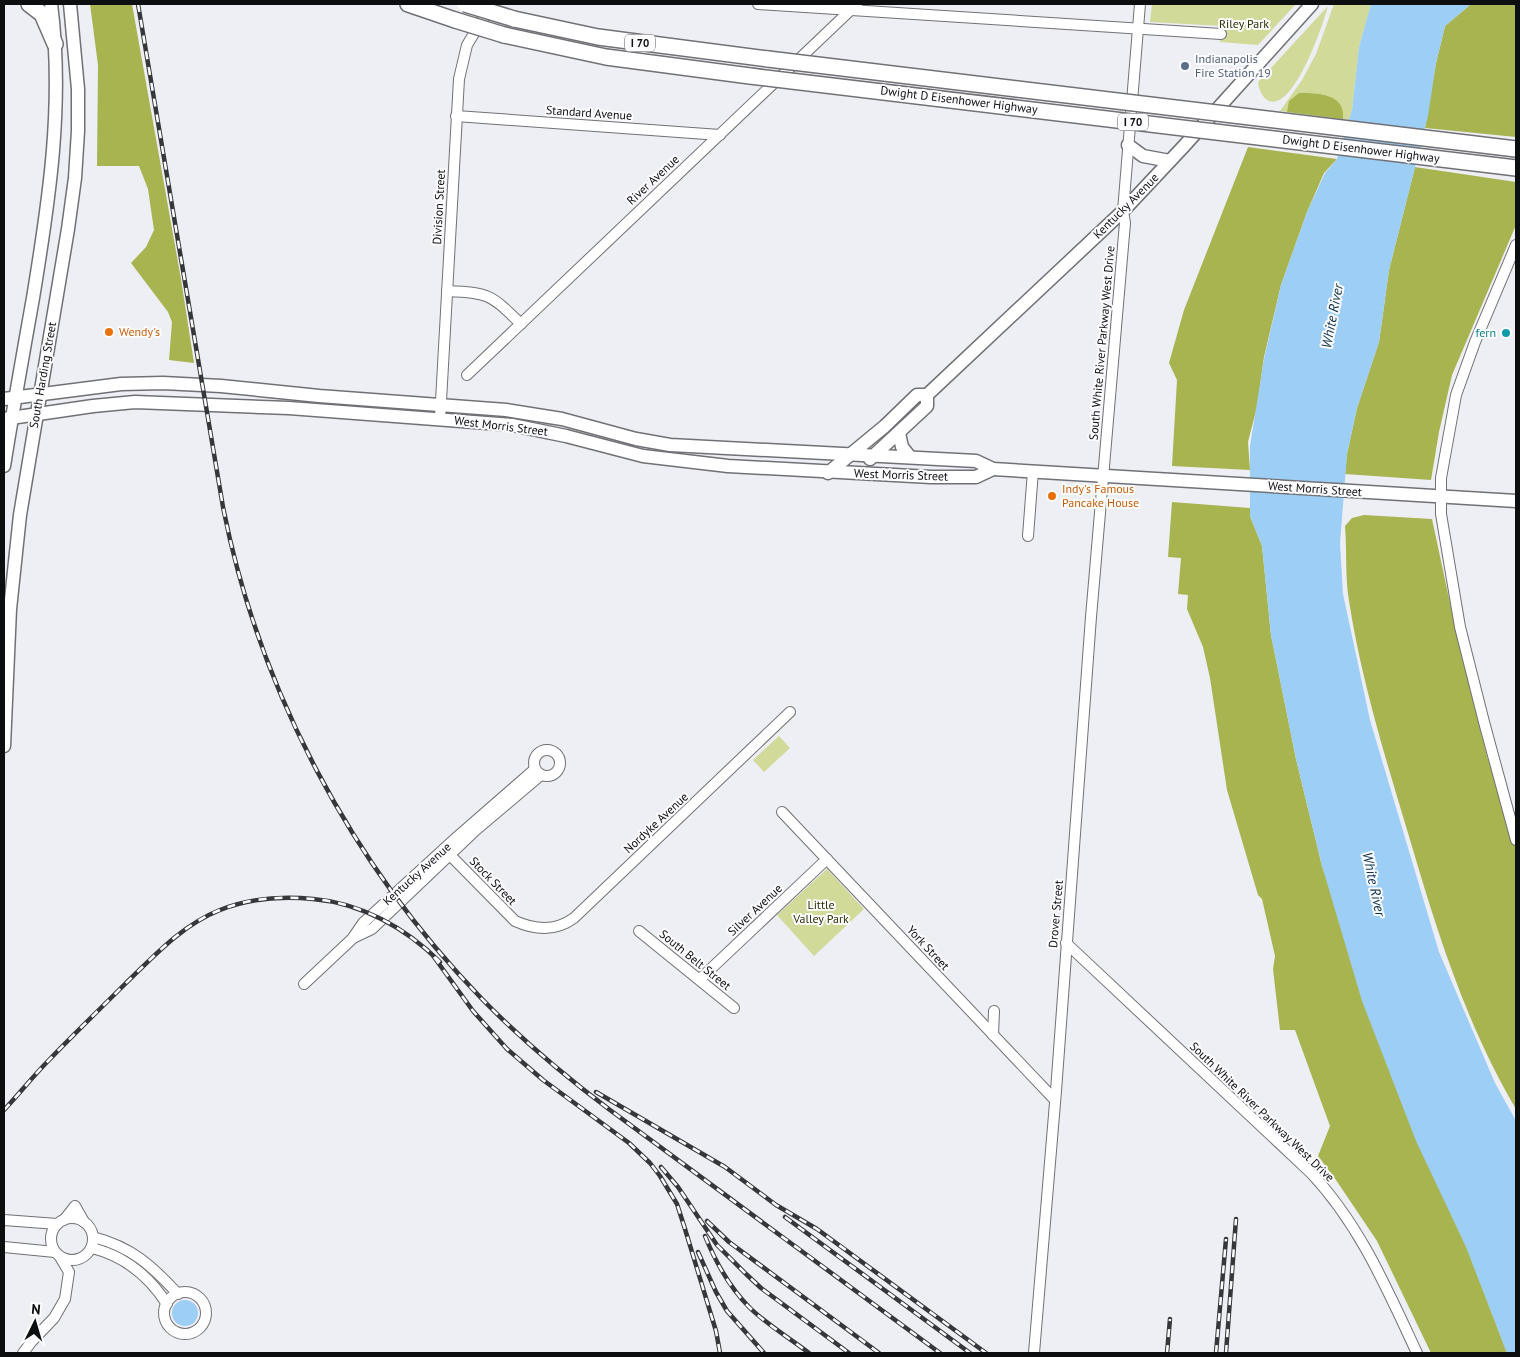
<svg xmlns="http://www.w3.org/2000/svg" width="1520" height="1357" viewBox="0 0 1520 1357" font-family="'PT Sans',sans-serif">
<style>
.green{fill:#d1da99}
.forest{fill:#a8b450}
.water{fill:#9dcef5}
.lines{fill:none;stroke-linecap:round;stroke-linejoin:round}
.minor-casing{stroke:#707176;stroke-width:12}
.major-casing{stroke:#707176;stroke-width:15}
.highway-casing{stroke:#707176;stroke-width:18}
.minor{stroke:#fff;stroke-width:10}
.major{stroke:#fff;stroke-width:12}
.highway{stroke:#fff;stroke-width:15}
.rail-casing{stroke:#36373a;stroke-width:4.5}
.rail{stroke:#fcfcfe;stroke-width:2.5;stroke-dasharray:8;stroke-linecap:butt}
.highway-bridge-casing{stroke:#707176;stroke-width:18;stroke-linecap:butt}
.highway-bridge{stroke:#fff;stroke-width:15}
.service-dot{fill:#5c6f8a;stroke:#fcfcfe;stroke-width:2}
.food-dot{fill:#e8710a;stroke:#fcfcfe;stroke-width:2}
.culture-dot{fill:#0f9aa8;stroke:#fcfcfe;stroke-width:2}
.labels{text-anchor:middle;stroke-width:4;stroke-linejoin:round;paint-order:stroke}
.shield{fill:#fcfcfe;stroke:#555557;stroke-width:1}
.shield-label{font-size:11px;font-weight:bold;fill:#0d0e10}
.park-label{font-size:12px;fill:#2d3106;stroke:#fcfcfe}
.service-label{font-size:12px;fill:#4e5e75;stroke:#fcfcfe;text-anchor:start}
.street-label{font-size:12px;fill:#0d0e10;stroke:#fcfcfe}
.food-label{font-size:12px;fill:#c56008;stroke:#fcfcfe;text-anchor:start}
.culture-label{font-size:12px;fill:#0d838f;stroke:#fcfcfe;text-anchor:end}
.water-label{font-size:14px;font-style:italic;fill:#0b314b;stroke:#fcfcfe}
</style>
<rect width="100%" height="100%" fill="#eeeef5"/>
<g class="green">
<polygon points="1152,4 1296,4 1258,45 1220,42 1222,26 1150,22"/>
<polygon points="1334,4 1371,4 1359,47 1352,110 1349,120 1280,111 1302,80 1316,54"/>
<path d="M1328 6C1323 25 1294 110 1269 101 1262 98 1259 89 1258 82Z"/>
<polygon points="779,736 790,748 764,772 753,760"/>
<polygon points="827,869 864,909 814,956 777,915"/>
</g>
<g class="forest">
<polygon points="90,4 132,4 181,279 194,363 169,360 172,322 168,312 131,263 146,247 154,230 148,189 139,166 97,166 98,65"/>
<polygon points="1471,4 1516,4 1516,137 1425,128 1436,63 1445,26"/>
<path d="M1299 93C1312 93 1334 93 1341 106 1343 110 1343 115 1343 119L1287 112 1289 101Z"/>
<polygon points="1248,147 1337,159 1324,173 1307,212 1281,285 1264,357 1257,407 1248,442 1250,470 1172,466 1177,380 1169,363 1184,310"/>
<polygon points="1415,167 1516,182 1516,225 1452,375 1439,432 1431,480 1345,474 1347,454 1357,408 1379,342 1389,270"/>
<polygon points="1172,502 1250,508 1250,516 1262,546 1271,635 1296,759 1322,866 1507,1353 1431,1353 1377,1241 1336,1180 1318,1156 1330,1126 1295,1030 1280,1030 1273,969 1275,956 1262,899 1258,895 1227,790 1210,678 1203,647 1187,609 1188,595 1178,594 1181,558 1168,557"/>
<path d="M1364 515 1432 519 1456 631 1487 756 1516 848V1109C1467 1026 1438 935 1411 843 1387 763 1362 684 1349 601 1345 577 1347 551 1345 526L1352 518Z"/>
</g>
<g class="water">
<polygon points="1371,4 1471,4 1445,26 1436,63 1428,116 1389,270 1379,342 1357,408 1347,454 1340,543 1343,594 1370,720 1439,952 1495,1083 1516,1121 1516,1353 1507,1353 1466,1247 1416,1141 1362,1001 1322,866 1296,759 1271,635 1262,546 1250,516 1250,446 1264,359 1281,285 1307,212 1325,173 1337,159 1352,110 1359,47"/>
<circle cx="185" cy="1313" r="13"/>
</g>
<g class="lines">
<g class="minor-casing">
<g id="minor">
<polyline points="758,4 1221,34"/>
<polyline points="456,116 720,135"/>
<polyline points="1516,245 1475,342 1456,395 1441,478 1441,514 1460,627 1484,722 1516,840"/>
<path d="M447 291C490 293 490 294 521 324"/>
<polyline points="467,375 857,4"/>
<polyline points="440,419 459,79 467,45 492,4"/>
<polyline points="1028,536 1033,471"/>
<circle cx="547" cy="763" r="13"/>
<polyline points="782,812 1055,1100"/>
<path d="M444 849 515 921C535 930 555 932 574 918L790 712"/>
<polyline points="639,931 734,1008"/>
<polyline points="353,938 372,929 476,830 541,775"/>
<path d="M1066 943 1311 1173C1360 1225 1387 1289 1417 1353"/>
<polyline points="700,979 827,859"/>
<polyline points="304,984 352,939 363,923 457,837 535,769"/>
<polyline points="993,1035 994,1011"/>
<circle cx="72" cy="1239" r="21"/>
<polyline points="4,1220 57,1224"/>
<polyline points="64,1220 75,1206 84,1222"/>
<path d="M93 1237C132 1247 152 1266 178 1294"/>
<polyline points="4,1247 55,1252"/>
<path d="M92 1248C124 1256 149 1276 167 1304"/>
<circle cx="185" cy="1313" r="21"/>
<polyline points="23,1353 32,1341 54,1318 65,1299 69,1272 60,1257"/>
<polyline points="1034,1353 1056,1091 1091,617 1125,223 1123,211 1140,4"/>
</g>
</g>
<g class="major-casing">
<g id="major">
<polyline points="1128,145 1143,156 1170,161"/>
<polyline points="4,399 121,384 163,383 221,386 319,396 506,410 562,419 636,439 670,445 976,461 993,469 1516,501"/>
<polyline points="4,419 93,406 135,402 289,408 512,425 566,436 643,456 728,466 931,477 976,477 993,469"/>
<polyline points="899,433 902,447 910,457"/>
<polyline points="870,459 927,406 927,395"/>
<path d="M4 466C13 410 23 354 33 298 49 201 64 103 51 4"/>
<polyline points="828,473 885,426 917,395 927,395 1123,211 1184,146 1312,4"/>
<polyline points="4,746 10,609 20,515 68,229 75,178 78,131 78,89 70,4"/>
</g>
</g>
<g class="highway-casing">
<g id="highway">
<polyline points="29,4 42,14 55,44"/>
<polyline points="408,4 455,20"/>
<polyline points="514,19 598,37 768,59"/>
<polyline points="504,35 606,57 750,76"/>
</g>
</g>
<use href="#minor" class="minor"/>
<use href="#major" class="major"/>
<use href="#highway" class="highway"/>
<g class="rail-casing">
<g id="rail">
<path d="M138 4 223 507C259 690 352 865 482 999 521 1039 565 1076 610 1110L940 1353"/>
<polyline points="434,957 473,1011 507,1049 543,1080 629,1143 650,1163 660,1176 677,1204 685,1229 716,1331 720,1353"/>
<polyline points="596,1092 725,1167 776,1205 817,1229 986,1353"/>
<path d="M4 1110C20 1093 34 1075 50 1059 74 1034 100 1009 125 984 154 956 182 925 220 910 250 898 281 896 313 899 361 903 406 928 440 962"/>
<polyline points="661,1167 678,1187 717,1245 746,1274 761,1288 849,1353"/>
<polyline points="785,1217 970,1353"/>
<polyline points="707,1221 729,1242 879,1353"/>
<path d="M705 1236C716 1263 730 1288 750 1308 765 1323 792 1340 809 1353"/>
<polyline points="698,1252 716,1292 727,1311 764,1353"/>
<polyline points="1167,1353 1170,1319"/>
<polyline points="1216,1353 1226,1239"/>
<polyline points="1226,1353 1236,1219"/>
</g>
</g>
<use href="#rail" class="rail"/>
<g class="highway-bridge-casing">
<g id="highway-bridge">
<polyline points="465,4 514,19"/>
<polyline points="455,20 504,35"/>
<polyline points="768,59 1516,149"/>
<polyline points="750,76 1516,168"/>
</g>
</g>
<use href="#highway-bridge" class="highway-bridge"/>
</g>
<circle class="service-dot" cx="1185" cy="66" r="5"/>
<g class="food-dot">
<circle cx="109" cy="332" r="5"/>
<circle cx="1052" cy="496" r="5"/>
</g>
<circle class="culture-dot" cx="1506" cy="333" r="5"/>
<g class="labels">
<g class="shield">
<rect x="625" y="34.5" width="30" height="17" rx="4"/>
<rect x="1118" y="113.5" width="30" height="17" rx="4"/>
</g>
<g class="shield-label">
<text x="640" y="47">I 70</text>
<text x="1133" y="126">I 70</text>
</g>
<g class="park-label">
<text x="1244" y="28">Riley Park</text>
<text x="821" y="909">Little<tspan x="821" dy="14">Valley Park</tspan></text>
</g>
<g class="service-label">
<text x="1195" y="63">Indianapolis<tspan x="1195" dy="14">Fire Station 19</tspan></text>
</g>
<g class="street-label">
<text transform="translate(959 100) rotate(7)" y="4">Dwight D Eisenhower Highway</text>
<text transform="translate(589 113) rotate(4)" y="4">Standard Avenue</text>
<text transform="translate(1361 149) rotate(7)" y="4">Dwight D Eisenhower Highway</text>
<text transform="translate(653 180) rotate(-43)" y="4">River Avenue</text>
<text transform="translate(1126 206) rotate(-45)" y="4">Kentucky Avenue</text>
<text transform="translate(439 207) rotate(-87)" y="4">Division Street</text>
<text transform="translate(1102 343) rotate(-85)" y="4">South White River Parkway West Drive</text>
<text transform="translate(43 375) rotate(-80)" y="4">South Harding Street</text>
<text transform="translate(501 426) rotate(7)" y="4">West Morris Street</text>
<text transform="translate(901 475) rotate(2)" y="4">West Morris Street</text>
<text transform="translate(1315 489) rotate(4)" y="4">West Morris Street</text>
<text transform="translate(656 823) rotate(-43)" y="4">Nordyke Avenue</text>
<text transform="translate(417 874) rotate(-42)" y="4">Kentucky Avenue</text>
<text transform="translate(493 881) rotate(46)" y="4">Stock Street</text>
<text transform="translate(755 910) rotate(-43)" y="4">Silver Avenue</text>
<text transform="translate(1056 914) rotate(-85)" y="4">Drover Street</text>
<text transform="translate(928 948) rotate(47)" y="4">York Street</text>
<text transform="translate(695 960) rotate(39)" y="4">South Belt Street</text>
<text transform="translate(1262 1112) rotate(44)" y="4">South White River Parkway West Drive</text>
</g>
<g class="food-label">
<text x="119" y="336">Wendy's</text>
<text x="1062" y="493">Indy's Famous<tspan x="1062" dy="14">Pancake House</tspan></text>
</g>
<g class="culture-label">
<text x="1496" y="337">fern</text>
</g>
<g class="water-label">
<text transform="translate(1332 316) rotate(-79)" y="5">White River</text>
<text transform="translate(1374 884) rotate(78)" y="5">White River</text>
</g>
</g>
<rect width="1520" height="1357" fill="none" stroke="#0d0e10" stroke-width="10"/>
<g transform="translate(35 1322) rotate(5)" stroke="#fcfcfe" stroke-width="4" paint-order="stroke">
<path d="M0-4L9 19L0 12L-9 19Z" fill="#0d0e10"/>
<text y="-8" font-size="14" font-weight="bold" text-anchor="middle" fill="#0d0e10">N</text>
</g>
</svg>
